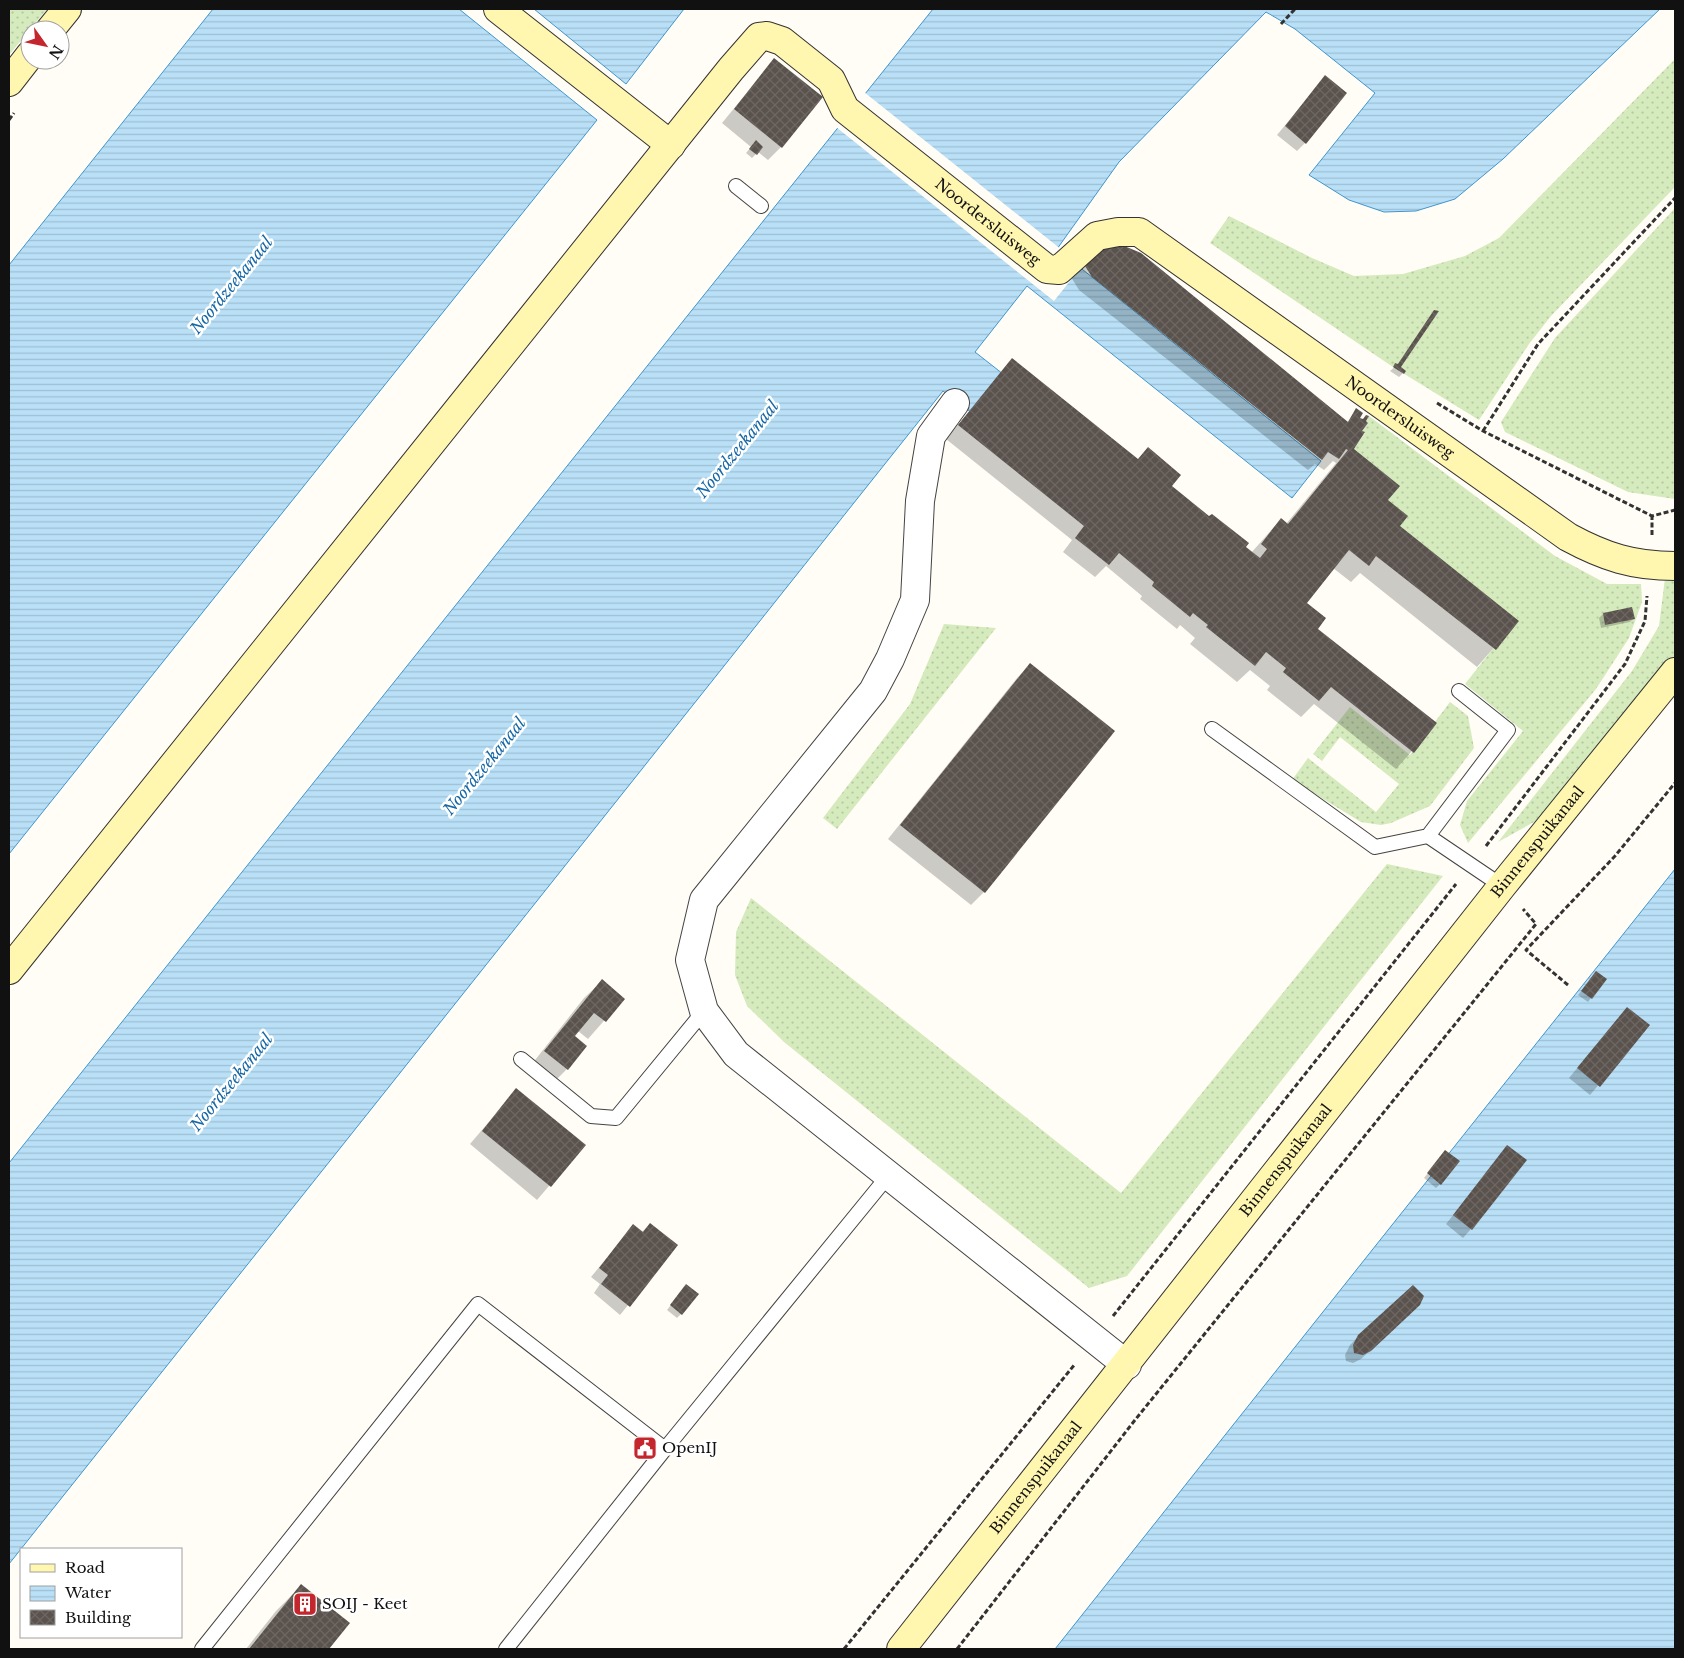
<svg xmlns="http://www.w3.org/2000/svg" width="1684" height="1658" viewBox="0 0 1684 1658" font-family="'Libre Baskerville',serif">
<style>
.grass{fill:url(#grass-dots)}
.water{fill:url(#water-rules);stroke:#3f96cf}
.pier{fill:#fffdf5}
.shadow{fill:#0003}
.building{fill:url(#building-cross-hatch)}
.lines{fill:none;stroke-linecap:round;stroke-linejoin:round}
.lane-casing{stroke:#444;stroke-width:16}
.street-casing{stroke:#444;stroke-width:30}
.secondary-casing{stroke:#333;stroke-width:30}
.path{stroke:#333;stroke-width:3;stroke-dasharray:5 2.5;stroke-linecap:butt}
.lane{stroke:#fff;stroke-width:14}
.street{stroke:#fff;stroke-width:28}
.secondary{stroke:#fff6b0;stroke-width:28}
.labels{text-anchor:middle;stroke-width:5;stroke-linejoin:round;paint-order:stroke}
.street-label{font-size:15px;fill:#111;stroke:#fff}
.poi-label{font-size:15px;fill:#111;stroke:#fff;text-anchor:start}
.water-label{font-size:16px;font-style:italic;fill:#1768a6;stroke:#fff}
</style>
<defs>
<pattern id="grass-dots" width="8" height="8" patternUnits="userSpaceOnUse" patternTransform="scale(1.25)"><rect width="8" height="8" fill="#d5ebbd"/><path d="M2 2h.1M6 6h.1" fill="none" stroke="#b6c8a1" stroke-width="1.8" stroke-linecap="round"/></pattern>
<pattern id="water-rules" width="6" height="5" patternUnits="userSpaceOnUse" patternTransform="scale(1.25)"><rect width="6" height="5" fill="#b9e0f7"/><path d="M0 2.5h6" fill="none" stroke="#9ebfd3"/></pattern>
<pattern id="building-cross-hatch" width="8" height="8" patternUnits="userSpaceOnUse" patternTransform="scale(1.25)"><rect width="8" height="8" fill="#5a524d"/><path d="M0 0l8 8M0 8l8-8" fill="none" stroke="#6d6662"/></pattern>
</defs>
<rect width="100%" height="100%" fill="#fffdf5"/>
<g class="grass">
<polygon points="9,9 47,9 9,55"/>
<polygon points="1675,59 1675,187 1551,316 1529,344 1479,420 1393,367 1210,243 1229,216 1312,258 1354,276 1403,274 1465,256 1499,238"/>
<polygon points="1675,208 1675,499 1628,492 1505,432 1501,422 1555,338"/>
<polygon points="1369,416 1555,556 1607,584 1641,584 1642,602 1629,638 1596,689 1468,843 1460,825 1467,801 1523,731 1465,684 1514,622 1394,527 1385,499 1394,488 1347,450 1352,452 1365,433 1362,431 1368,423 1366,421"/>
<polygon points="1665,578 1675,578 1675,659 1554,811 1498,842 1632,671 1659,626"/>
<polygon points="944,624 996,628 837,829 823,818 910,704"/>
<polygon points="1450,702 1468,716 1474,748 1430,806 1391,823 1381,825 1361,822 1292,780 1308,758 1376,812 1399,784 1340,737 1322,761 1313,754 1350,707 1410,755"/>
<polygon points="1387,864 1443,876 1127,1276 1089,1288 784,1042 747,1006 735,975 736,932 751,898 1121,1193"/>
</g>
<g class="water">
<polygon points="213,9 459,9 597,120 9,854 9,265"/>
<polygon points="534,9 684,9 626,84"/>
<polygon points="933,9 1660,9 1503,159 1455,199 1416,211 1384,212 1349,200 1309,175 1375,93 1295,29 1266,12 1119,162 1057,249 1321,461 1292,498 1027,286 975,352 1003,374 972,413 943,391 9,1564 9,1163"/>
<polygon points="1675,869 1675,1649 1055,1649"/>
</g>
<polygon class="pier" points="864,92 1082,266 1054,301 836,127"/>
<g class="shadow">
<polygon points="774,60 781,147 768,160 758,152 752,158 746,153 751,147 722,123"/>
<polygon points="1325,77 1305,143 1297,151 1277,135"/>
<polygon points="1081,259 1347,423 1356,410 1359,418 1351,449 1386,500 1398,527 1517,621 1477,667 1360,573 1351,582 1333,568 1305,603 1317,629 1436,724 1396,769 1314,704 1301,717 1267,690 1270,686 1250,670 1237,682 1190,644 1195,638 1180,625 1177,629 1140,599 1142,596 1106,566 1095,577 1063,552 1072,540 946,439 1012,360 1137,460 1148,449 1170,486 1251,553 1281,519 1286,524 1336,463 1333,461 1324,470 1315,464 1308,470 1079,290 1068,272"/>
<polygon points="1431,315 1399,367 1405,371 1399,377 1390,371 1397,365"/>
<polygon points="1603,614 1634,618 1630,622 1601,628 1599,618"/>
<polygon points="1030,665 984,892 971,905 888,839 1017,678"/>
<polygon points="1593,977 1591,998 1588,1002 1578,995"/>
<polygon points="602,981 623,999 588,1039 578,1031 574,1036 567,1069 550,1086 528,1069 584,998"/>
<polygon points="1627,1008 1648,1026 1590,1095 1569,1078"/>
<polygon points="516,1090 584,1145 537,1200 470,1144"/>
<polygon points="1508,1147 1471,1229 1463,1238 1446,1224"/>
<polygon points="1442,1155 1440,1184 1436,1188 1424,1178"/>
<polygon points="650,1224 677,1245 620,1315 594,1293 600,1284 591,1277 633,1226 642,1232"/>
<polygon points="682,1290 681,1314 677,1318 667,1310"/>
<polygon points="1410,1314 1361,1359 1353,1363 1346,1361 1345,1355 1350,1345 1359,1336"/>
<polygon points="301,1586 348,1623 327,1649 246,1649 276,1611"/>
</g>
<g class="building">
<polygon points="774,58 823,97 782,148 734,109"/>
<polygon points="1325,75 1347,93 1306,144 1285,126"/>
<polygon points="756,140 763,147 757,155 749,149"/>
<polygon points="1106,245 1122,245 1141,253 1348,422 1356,408 1363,413 1360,418 1363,419 1366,415 1369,416 1366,421 1368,423 1362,431 1365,432 1354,449 1400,486 1388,500 1408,516 1400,526 1519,621 1496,650 1376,556 1369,566 1349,550 1307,603 1326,618 1318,629 1437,723 1414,753 1331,687 1319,701 1283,672 1286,668 1266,652 1255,666 1206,627 1208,625 1193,613 1190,617 1152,586 1154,582 1119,553 1109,565 1075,538 1084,526 958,425 1012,358 1138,459 1148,447 1181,475 1172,486 1209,516 1212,514 1249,543 1246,547 1260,558 1267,549 1261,544 1281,518 1288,524 1348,450 1346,449 1339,459 1328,452 1322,460 1092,277 1080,258"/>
<polygon points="1434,310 1439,311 1401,367 1406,371 1404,374 1393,367 1395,363 1398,364"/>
<polygon points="1632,607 1635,619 1605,625 1603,613"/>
<polygon points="1030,663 1115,731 985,893 900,825"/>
<polygon points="1596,971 1607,979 1592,999 1581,991"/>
<polygon points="602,979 625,999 606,1022 594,1013 575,1036 587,1046 568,1070 544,1051"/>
<polygon points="1627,1007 1650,1025 1600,1087 1577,1068"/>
<polygon points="516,1088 586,1145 551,1187 482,1131"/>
<polygon points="1507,1145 1527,1160 1472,1230 1453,1215"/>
<polygon points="1445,1150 1460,1161 1441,1185 1427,1173"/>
<polygon points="650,1223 678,1245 630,1307 601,1284 608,1275 599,1268 633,1224 643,1232"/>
<polygon points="686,1284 699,1294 682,1315 670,1305"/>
<polygon points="1413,1285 1424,1296 1420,1305 1371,1351 1363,1355 1354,1353 1353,1345 1358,1335"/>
<polygon points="301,1584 350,1623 329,1649 249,1649"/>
</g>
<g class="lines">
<g class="lane-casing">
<g id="lane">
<polyline points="736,186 761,206"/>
<polyline points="1212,729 1375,847 1428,836 1508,730 1459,691"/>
<polyline points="1428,836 1502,886"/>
<polyline points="521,1059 591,1116 616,1118 704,1011"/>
<polyline points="202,1649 478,1304 665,1449 888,1176"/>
<polyline points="506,1649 665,1449"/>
</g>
</g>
<g class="street-casing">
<polyline id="street" points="955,403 931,436 920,501 915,600 890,659 873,691 704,900 690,960 704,1011 736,1054 1127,1365"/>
</g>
<g class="secondary-casing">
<g id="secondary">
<polyline points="498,9 671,145"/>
<polyline points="50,30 67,9"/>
<polyline points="9,82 30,55"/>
<path id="s1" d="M9 970 731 69 759 37 767 36 782 41 831 80 845 109 1047 269 1059 270 1097 236 1118 232H1139L1568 537C1605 557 1633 566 1675 566"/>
<path id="s2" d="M901 1649 1502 886 1675 672"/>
</g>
</g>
<g class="path">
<polyline points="1281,24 1295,9"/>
<polyline points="9,120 14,113"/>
<polyline points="1437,403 1483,431 1652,516 1675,510"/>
<polyline points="1483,431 1538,344 1675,198"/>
<polyline points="1652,535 1652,516"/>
<polyline points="1486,846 1625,664 1645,621 1647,596"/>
<polyline points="1568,985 1526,950 1615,856 1675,783"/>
<polyline points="1113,1316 1456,884"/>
<polyline points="844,1649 1075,1364"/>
<polyline points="957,1649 1135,1420 1536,924 1523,909"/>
</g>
<use href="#lane" class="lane"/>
<use href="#street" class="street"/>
<use href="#secondary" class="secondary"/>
</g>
<defs>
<g id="civic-square" transform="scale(1.25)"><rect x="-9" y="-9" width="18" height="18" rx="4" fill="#c4262e" stroke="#fff"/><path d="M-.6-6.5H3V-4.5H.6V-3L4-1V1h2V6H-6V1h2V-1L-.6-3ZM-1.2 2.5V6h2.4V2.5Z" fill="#fff"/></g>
<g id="building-square" transform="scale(1.25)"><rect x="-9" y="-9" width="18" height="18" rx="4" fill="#c4262e" stroke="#fff"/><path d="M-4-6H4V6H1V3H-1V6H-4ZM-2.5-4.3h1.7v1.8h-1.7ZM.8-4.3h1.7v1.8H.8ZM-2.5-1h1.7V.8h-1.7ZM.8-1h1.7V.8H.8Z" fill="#fff"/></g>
</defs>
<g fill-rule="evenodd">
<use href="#civic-square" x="645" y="1448"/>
<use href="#building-square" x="305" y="1604"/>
</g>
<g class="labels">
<g class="street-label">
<text dy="5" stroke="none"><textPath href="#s1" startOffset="1498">Noordersluisweg</textPath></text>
<text dy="5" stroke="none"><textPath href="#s1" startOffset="1999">Noordersluisweg</textPath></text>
<text dy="5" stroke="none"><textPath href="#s2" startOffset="1028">Binnenspuikanaal</textPath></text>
<text dy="5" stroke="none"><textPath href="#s2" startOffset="622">Binnenspuikanaal</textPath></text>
<text dy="5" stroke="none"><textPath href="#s2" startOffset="218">Binnenspuikanaal</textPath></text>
</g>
<g class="poi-label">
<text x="662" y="1453">OpenIJ</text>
<text x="322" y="1609">SOIJ - Keet</text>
</g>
<g class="water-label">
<text transform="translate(231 285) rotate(-51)" y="6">Noordzeekanaal</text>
<text transform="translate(737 449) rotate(-51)" y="6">Noordzeekanaal</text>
<text transform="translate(484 766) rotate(-51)" y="6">Noordzeekanaal</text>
<text transform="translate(231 1082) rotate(-51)" y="6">Noordzeekanaal</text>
</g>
</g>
<rect width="1684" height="1658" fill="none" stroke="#111111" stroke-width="20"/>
<rect x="20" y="1548" width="162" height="90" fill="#ffffff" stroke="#a0a0a0"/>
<rect x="30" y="1564" width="25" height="8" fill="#fff6b0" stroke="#a0a0a0"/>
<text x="65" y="1573" font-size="15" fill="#111111">Road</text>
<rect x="30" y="1586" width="25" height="15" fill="url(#water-rules)" stroke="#a0a0a0"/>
<text x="65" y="1598" font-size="15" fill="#111111">Water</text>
<rect x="30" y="1610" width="25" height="15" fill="url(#building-cross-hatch)" stroke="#a0a0a0"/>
<text x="65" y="1623" font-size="15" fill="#111111">Building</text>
<g transform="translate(45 45) rotate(123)"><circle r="24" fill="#ffffff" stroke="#a0a0a0"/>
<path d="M0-4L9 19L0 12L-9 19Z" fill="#c4262e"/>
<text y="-8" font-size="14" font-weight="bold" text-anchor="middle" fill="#111111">N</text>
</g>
</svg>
